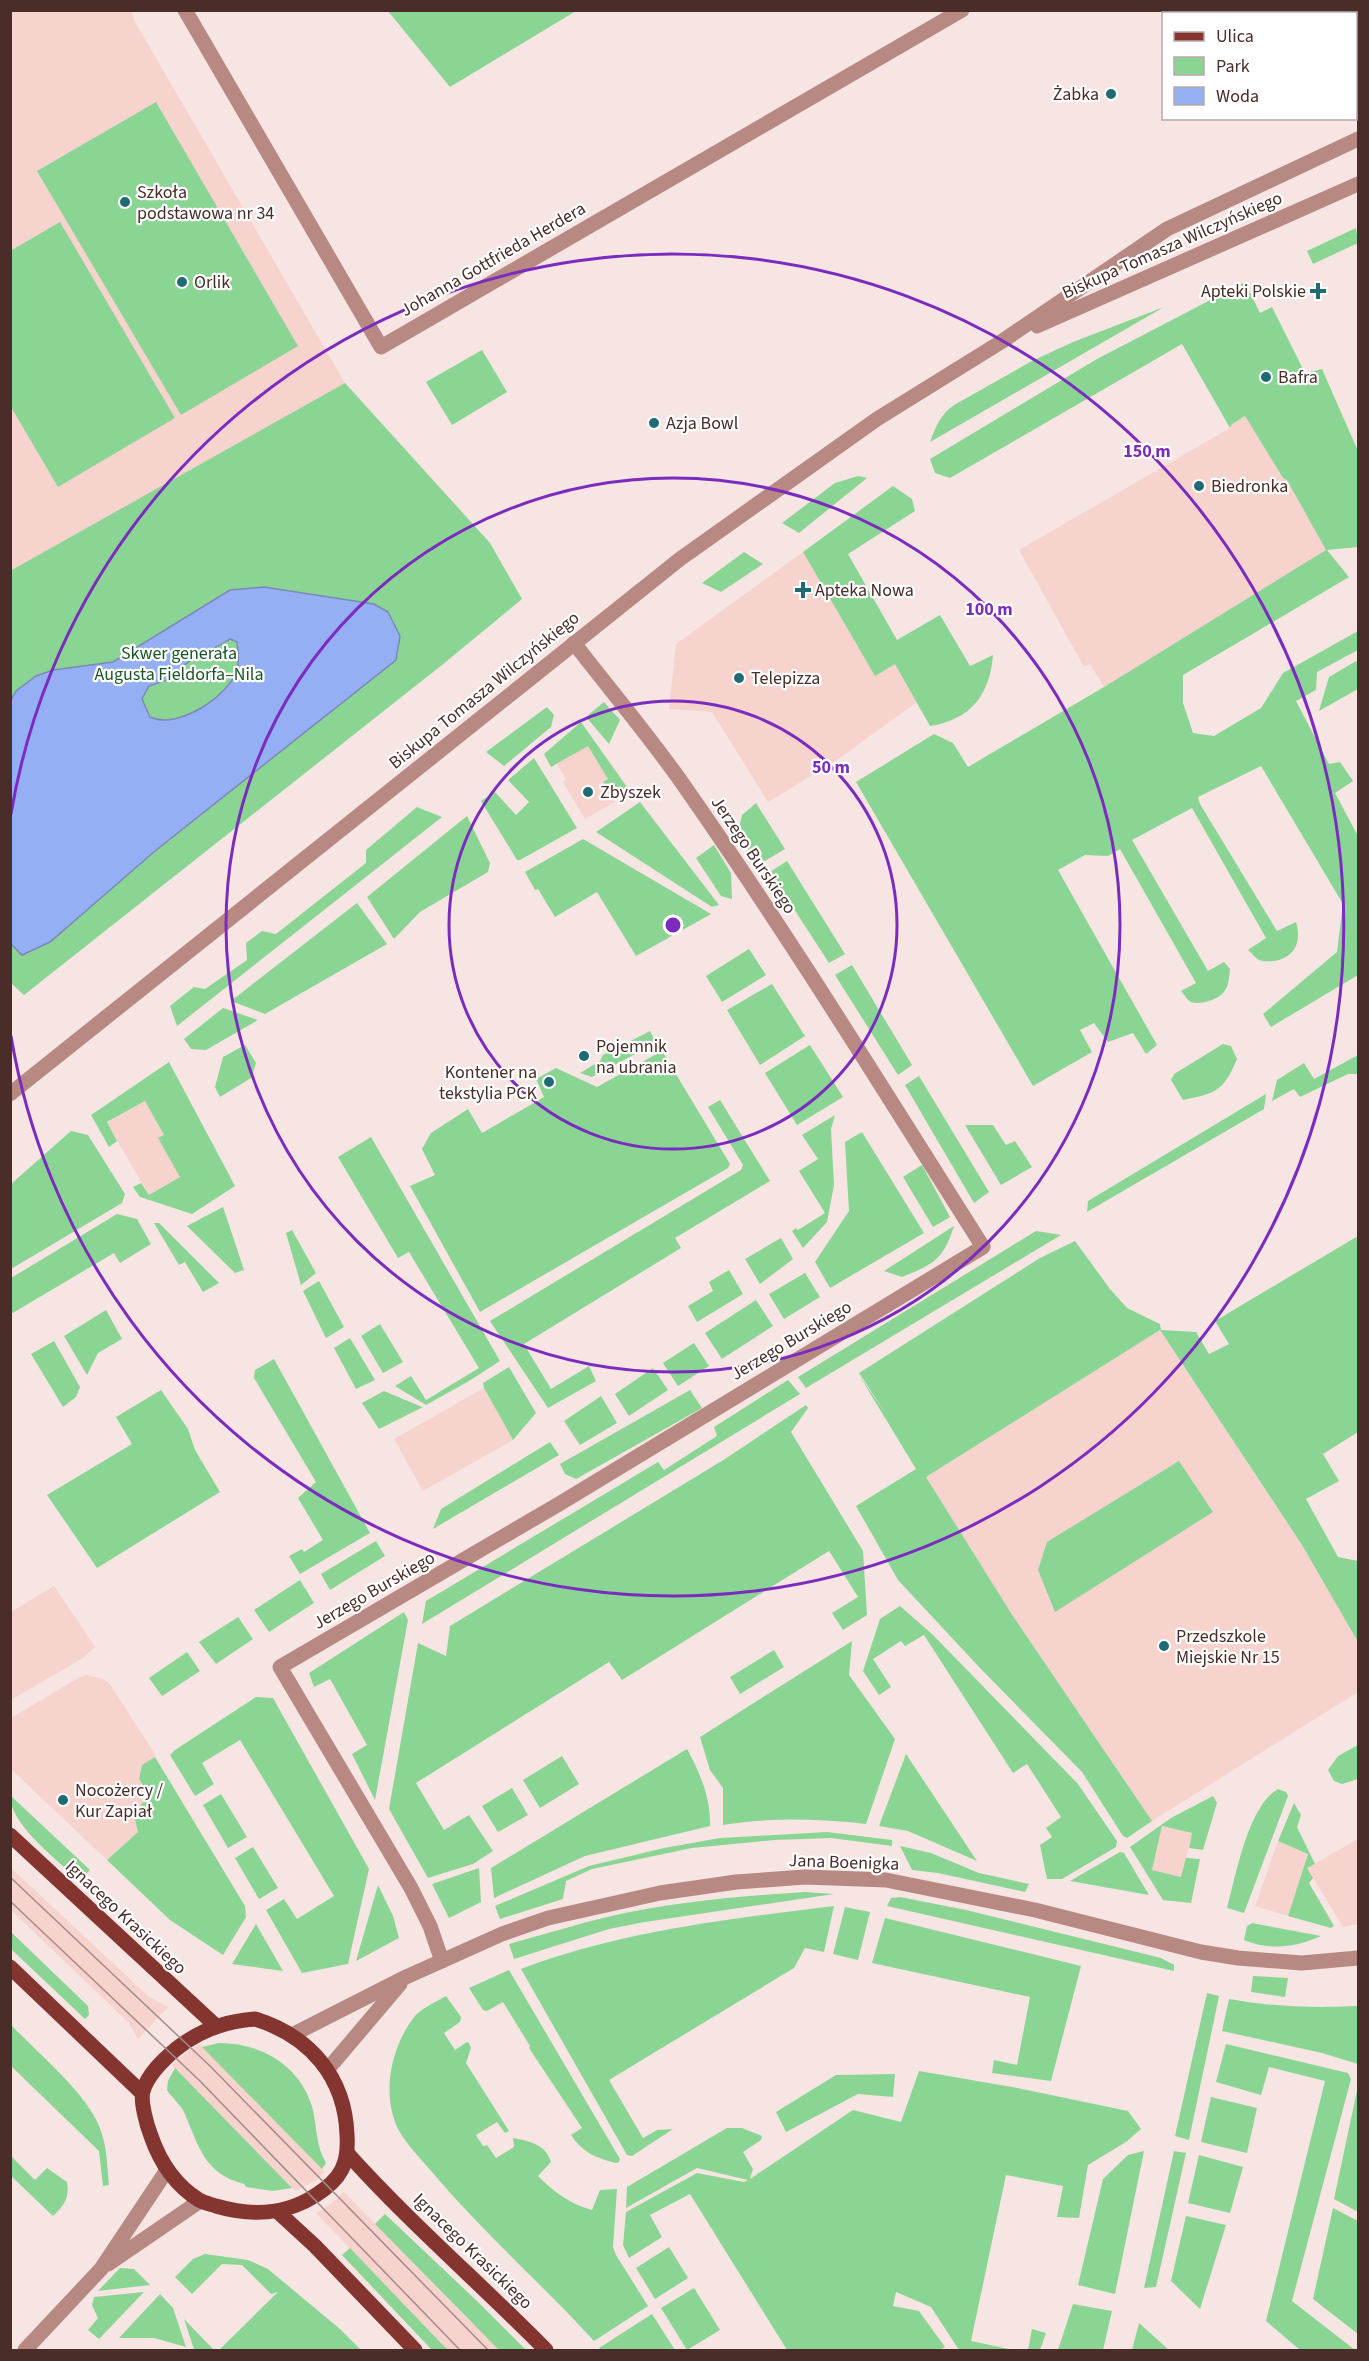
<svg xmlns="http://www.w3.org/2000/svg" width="1369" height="2361" viewBox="0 0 1369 2361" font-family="'Source Sans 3',sans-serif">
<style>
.built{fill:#f7d3ce}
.green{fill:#8bd594}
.water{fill:#94aff4;stroke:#7e88b7;stroke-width:1.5;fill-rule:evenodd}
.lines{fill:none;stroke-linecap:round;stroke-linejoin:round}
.minor{stroke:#b78982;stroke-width:15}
.major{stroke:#84352f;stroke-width:15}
.tram{stroke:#a28b88;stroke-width:1.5}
.ring{fill:none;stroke:#7b2cbf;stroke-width:3}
.poi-dot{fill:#206a74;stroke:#fff;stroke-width:2}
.labels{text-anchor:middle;stroke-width:4.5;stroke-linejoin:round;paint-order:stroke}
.poi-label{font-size:18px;fill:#4a2c28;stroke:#fff;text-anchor:start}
.street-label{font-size:18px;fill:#4a2c28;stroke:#fff}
.park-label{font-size:18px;fill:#1b5527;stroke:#fff}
.centre{fill:#7b2cbf;stroke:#fff;stroke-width:3}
.ring-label{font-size:18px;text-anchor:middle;font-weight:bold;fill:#7b2cbf;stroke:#fff;stroke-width:4.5;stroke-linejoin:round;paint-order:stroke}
</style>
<rect width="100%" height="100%" fill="#f6e5e3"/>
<g class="built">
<polygon points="11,11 132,11 135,22 345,383 11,571"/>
<polygon points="1245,415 1283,478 1287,479 1327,550 1104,687 1090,664 1084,667 1019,550 1230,428 1232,424"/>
<polygon points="803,552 875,675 895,664 917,702 834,762 768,802 712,712 669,709 676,644"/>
<polygon points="588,745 608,779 603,782 615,802 585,819 563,782 566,779 557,764"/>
<polygon points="145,1101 164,1135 159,1139 181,1177 149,1195 107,1123"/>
<polygon points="1160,1330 1302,1545 1358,1642 1358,1692 1152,1821 1011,1613 926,1477"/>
<polygon points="484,1388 513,1440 423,1491 394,1439"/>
<polygon points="54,1586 95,1647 83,1658 11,1700 11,1612"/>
<polygon points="86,1675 103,1679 109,1683 153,1751 155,1757 142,1765 139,1779 151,1799 138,1832 107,1860 11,1769 11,1718 80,1677"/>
<polygon points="1162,1826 1192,1833 1182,1877 1152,1870"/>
<polygon points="1358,1839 1358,1924 1343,1927 1307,1868"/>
<polygon points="1278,1841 1308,1854 1288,1916 1255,1906"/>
<polygon points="10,1867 149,1997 168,2007 138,2039 128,2022 11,1910"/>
<polygon points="200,2044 325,2172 317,2180 295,2191 172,2065 187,2052"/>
<polygon points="344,2192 463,2314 500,2350 448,2350 316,2213 331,2204"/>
</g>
<g class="green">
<polygon points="388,11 576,11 450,87"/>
<polygon points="156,102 298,346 181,415 37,171"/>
<polygon points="60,222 175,418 58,487 11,407 10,251"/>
<polygon points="1356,228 1358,243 1313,264 1307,251"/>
<path d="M1245 282 1260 313 1272 307 1305 373 1322 369 1358 451V547L1327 550 1349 577 1183 675V703L1193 733 1214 736 1261 708 1283 673 1358 631V650L1317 672 1316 690 1296 701 1329 764 1340 762 1353 781 1335 793 1358 836V975L1271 1027 1263 1014 1337 952 1343 904 1261 766 1198 797 1200 804 1277 931 1296 922C1302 941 1295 958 1274 961 1269 961 1264 962 1259 960 1255 958 1252 953 1248 950L1266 938 1192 808 1132 840 1208 971 1224 962 1230 969C1229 977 1229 987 1223 993 1217 1000 1200 1005 1191 1002 1187 1000 1184 994 1181 991L1196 983 1120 849 1108 856 1085 855 1058 870 1157 1045 1146 1054 1133 1033 1108 1042 1094 1023 1080 1030 1092 1052 1033 1086 856 782 934 734 953 743 968 767 1104 687 1326 550 1287 480 1283 478 1245 416 1232 424 1230 428 1182 344 950 478 935 473 930 459 1097 359Z"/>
<path d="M1164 307 930 442C936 426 940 415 954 405L1032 361 1073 342Z"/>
<polygon points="482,350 507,392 452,425 426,382"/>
<polygon points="345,383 490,543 522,599 442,665 24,995 10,982 10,571"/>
<polygon points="858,476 867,478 799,533 782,523 835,483"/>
<path d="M893 486 912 499 915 511 848 554 897 640 940 615 970 666 993 655C990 694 971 720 930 726L895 664 875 676 803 552Z"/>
<polygon points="744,552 763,564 721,592 702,583"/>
<polygon points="1358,660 1358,689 1319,711 1329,677"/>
<polygon points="604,702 620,720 609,744 586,717"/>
<polygon points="547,707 554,715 551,727 504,766 486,752"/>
<polygon points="581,722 627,787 612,796 603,782 608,779 588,746 551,767 544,754"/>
<polygon points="534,758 577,828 520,860 517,860 481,801 495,792 516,815 529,802 508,780"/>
<polygon points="640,802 719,905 712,907 596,832"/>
<polygon points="756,803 785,849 758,865 738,833 742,815"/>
<polygon points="417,807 442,817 177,1026 170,1006 194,987 205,989 247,960 246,943 262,931 276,934 366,863 366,850"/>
<polygon points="467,816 490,863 488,872 420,912 394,939 367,897"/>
<polygon points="583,839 711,914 636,956 597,892 555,917 538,889 535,890 525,872"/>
<polygon points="714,845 731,873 732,899 721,896 696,858"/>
<polygon points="787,861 845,954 829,963 770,872"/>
<polygon points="357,903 387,944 265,1014 231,1001"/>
<polygon points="749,949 766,975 722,1002 706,976"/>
<polygon points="852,965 912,1065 898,1075 835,975"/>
<polygon points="772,984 805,1036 760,1065 727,1010"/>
<polygon points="223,1008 258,1020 206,1050 191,1049 184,1039"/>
<polygon points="650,1031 656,1043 592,1077 580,1073 600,1061 603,1055"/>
<path d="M1223 1044 1231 1046 1237 1059C1223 1092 1216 1093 1183 1100L1171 1080 1174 1074Z"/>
<polygon points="245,1045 256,1063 251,1078 220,1097 215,1087 223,1057"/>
<polygon points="810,1045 843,1097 797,1125 765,1073"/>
<polygon points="662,1051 730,1164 728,1168 480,1312 410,1186 435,1175 422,1149 431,1133 468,1109 482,1133 544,1097 536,1079 556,1068 597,1087"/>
<polygon points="1358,1055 1358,1074 1348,1074 1300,1097 1294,1089 1272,1101 1277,1080 1304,1063 1314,1079"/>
<polygon points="169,1062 235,1186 192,1214 140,1197 133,1187 141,1183 149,1195 180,1177 158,1138 164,1135 145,1101 107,1122 117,1141 109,1147 91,1115"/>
<polygon points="919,1076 989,1192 974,1203 905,1085"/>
<polygon points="1266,1094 1264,1109 1087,1212 1088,1201"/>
<polygon points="720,1100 770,1181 675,1238 681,1248 524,1344 551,1389 589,1366 596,1381 548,1408 490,1321 741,1170 743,1165 708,1107"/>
<polygon points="835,1115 831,1129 834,1185 827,1222 803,1248 792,1231 796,1228 798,1230 825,1213 799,1171 818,1159 802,1135"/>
<polygon points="965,1125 993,1125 1006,1145 1015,1141 1032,1167 1001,1185"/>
<polygon points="71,1131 88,1135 125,1194 122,1203 11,1269 11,1184"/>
<polygon points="862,1132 924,1233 830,1288 815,1262 849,1211 845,1142"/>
<polygon points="371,1137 500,1361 469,1381 426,1405 395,1386 411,1376 426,1400 479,1368 409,1252 398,1258 338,1157"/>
<polygon points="922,1165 950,1217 933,1227 903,1177"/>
<polygon points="223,1207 244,1270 235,1273 187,1226"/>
<polygon points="117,1214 137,1219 151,1244 120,1263 114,1253 11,1314 11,1278"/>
<polygon points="154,1223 159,1223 219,1283 203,1292 185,1262 179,1265"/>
<path d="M954 1226C943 1260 934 1264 902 1277L884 1271Z"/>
<polygon points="292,1230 316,1273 301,1285 286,1233"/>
<polygon points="1036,1231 1061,1235 806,1388 798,1377"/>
<polygon points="1358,1236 1358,1432 1323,1454 1339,1481 1306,1499 1338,1557 1358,1561 1358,1642 1302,1545 1160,1330 926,1477 1011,1613 1152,1821 1127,1838 1123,1836 1082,1772 980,1668 898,1580 856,1506 916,1469 859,1375 888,1417 859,1373 1040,1258 1075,1241 1110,1289 1127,1308 1160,1324 1161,1330 1196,1332 1209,1354 1229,1344 1215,1321"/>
<polygon points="781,1238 793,1259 760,1284 745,1259"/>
<polygon points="729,1270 743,1294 697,1322 688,1306 713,1291 709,1282"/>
<polygon points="805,1273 820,1297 784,1319 769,1294"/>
<polygon points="319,1281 344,1327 326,1338 303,1291"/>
<polygon points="756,1300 773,1326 722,1359 705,1333"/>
<polygon points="106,1310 122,1339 98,1353 87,1375 64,1336"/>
<polygon points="380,1324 403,1362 383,1373 361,1336"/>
<polygon points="350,1338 375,1380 356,1389 334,1348"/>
<polygon points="54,1341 80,1387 76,1397 63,1407 31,1354"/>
<polygon points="694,1343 709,1366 678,1386 663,1363"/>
<polygon points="274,1359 370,1533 300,1574 289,1556 302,1549 304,1552 323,1540 298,1498 316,1482 254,1378 255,1370"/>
<polygon points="509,1367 536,1413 513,1440 484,1388 483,1383"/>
<polygon points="653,1368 668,1390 629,1416 615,1394"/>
<polygon points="788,1380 800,1394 422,1624 426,1601 658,1462 664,1470 717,1436 714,1427"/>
<polygon points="161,1390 188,1429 195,1450 220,1492 97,1568 47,1495 132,1444 116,1417"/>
<polygon points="690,1390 702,1408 576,1479 565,1474 560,1464"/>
<polygon points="384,1391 422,1407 423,1407 379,1429 362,1403"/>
<polygon points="601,1396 617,1423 580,1445 564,1421"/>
<polygon points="806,1405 808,1408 791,1432 863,1551 867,1615 843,1630 832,1613 858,1597 829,1551 622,1680 609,1662 416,1783 444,1830 469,1815 493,1851 473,1864 428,1878 389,1809 418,1643 446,1656 450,1626 725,1459"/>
<polygon points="550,1442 559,1455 433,1529 441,1509"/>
<polygon points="1179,1461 1213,1512 1055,1612 1038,1570 1047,1542"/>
<polygon points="376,1541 385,1556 330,1590 321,1574"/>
<polygon points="300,1580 314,1603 269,1632 254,1610"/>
<polygon points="900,1606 933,1635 1078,1784 1117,1841 1116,1847 1062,1879 1047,1879 1040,1845 1052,1837 1046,1828 1061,1817 1027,1764 1013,1773 924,1635 905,1646 901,1641 873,1659 891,1687 879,1695 863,1671 880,1619"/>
<polygon points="404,1612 408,1620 375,1800 352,1754 367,1745 330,1679 314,1687 309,1673"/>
<polygon points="238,1617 253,1639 216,1664 199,1642"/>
<path d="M852 1641 849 1675 895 1739 866 1824C819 1819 770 1817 723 1825V1788L710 1770 700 1737Z"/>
<polygon points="774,1650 784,1667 740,1694 730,1677"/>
<polygon points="187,1652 200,1671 162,1696 149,1678"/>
<polygon points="256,1697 273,1698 369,1869 348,1964 302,1973 266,1910 284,1899 297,1919 334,1896 240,1740 202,1763 214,1784 195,1796 170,1755 175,1750"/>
<polygon points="1358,1745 1358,1779 1342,1784 1334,1781 1328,1770 1338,1756"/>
<path d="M687 1749C700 1773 711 1798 710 1826L585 1856 494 1898 491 1868Z"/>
<polygon points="906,1754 977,1861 908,1831 879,1826"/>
<polygon points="562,1756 579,1784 540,1808 523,1780"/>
<polygon points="155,1757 245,1906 246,1917 223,1955 170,1920 107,1860 138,1832 134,1815 139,1811 141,1804 151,1798 139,1779 142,1765"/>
<polygon points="512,1788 528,1815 498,1832 482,1806"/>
<path d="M1278 1789 1286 1792 1288 1796 1244 1913 1227 1908C1236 1875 1248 1806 1278 1789Z"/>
<polygon points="221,1794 247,1837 228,1848 203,1805"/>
<path d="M10 1795 90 1870 87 1873H71C51 1855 10 1823 10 1795Z"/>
<polygon points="1213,1796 1217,1803 1203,1850 1189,1848 1192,1833 1162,1826 1152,1870 1181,1877 1186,1858 1200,1859 1191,1903 1163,1900 1130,1847 1171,1818"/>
<polygon points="1294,1803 1301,1815 1297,1827 1315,1864 1307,1868 1313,1878 1309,1883 1334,1926 1331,1928 1288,1916 1308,1854 1278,1841"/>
<polygon points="827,1832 892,1840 892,1846 831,1838 774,1840 692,1848 592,1869 566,1881 563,1899 500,1919 495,1906 589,1866 664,1848 720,1838"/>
<polygon points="900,1846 931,1853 979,1873 1029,1884 1025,1892 938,1873 912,1870"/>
<polygon points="253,1847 278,1888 259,1899 235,1858"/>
<polygon points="1120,1852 1124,1853 1149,1895 1070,1881"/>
<polygon points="479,1868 481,1902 449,1918 432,1884"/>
<polygon points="378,1885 393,1916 399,1938 356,1961"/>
<path d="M805 1892 834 1894 645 1922 609 1929 514 1959 509 1944C542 1935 574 1925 607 1917 672 1902 739 1896 805 1892Z"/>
<polygon points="900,1897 966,1910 1161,1958 1174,1965 1174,1971 887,1906 891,1898"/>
<path d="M834 1906 824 1952 805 1948 794 1968 609 2080 643 2138 657 2130 673 2129 632 2156 627 2155 521 1969C621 1931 729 1919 834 1906Z"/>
<polygon points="845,1907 870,1912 858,1960 833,1954"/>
<polygon points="885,1918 1081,1966 1051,2081 992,2073 994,2060 1017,2065 1030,1997 872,1963"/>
<path d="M1252 1923 1321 1936C1297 1947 1269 1951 1244 1940L1247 1926Z"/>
<polygon points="256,1924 283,1971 232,1964"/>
<polygon points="11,1932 88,2006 89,2015 85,2019 11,1949"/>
<path d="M509 1970 620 2159 619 2162 616 2163C597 2159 582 2152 571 2135L582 2128 529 2048 530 2046 503 2002 487 2011 483 2010 469 1988Z"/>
<polygon points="1253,1976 1288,1978 1285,1997 1251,1992"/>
<polygon points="1207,1993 1219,1996 1189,2140 1175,2136"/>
<path d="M446 1996 461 2017 460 2022 444 2033 455 2050 467 2042 469 2043 471 2048 466 2063 509 2131 505 2133 497 2122 476 2135 483 2146 487 2145 496 2158 514 2147 513 2138C529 2141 546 2144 551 2162L538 2176C554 2192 570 2204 592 2210L600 2190 617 2189 613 2247 616 2255 648 2306 594 2341C543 2285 487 2236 438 2179 425 2163 408 2147 398 2129 381 2093 391 2046 415 2016 422 2008 436 2002 446 1996Z"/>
<path d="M1229 1999C1274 2007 1313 2008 1358 2006V2064L1322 2053 1222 2031Z"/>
<path d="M11 2025C36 2051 87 2094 99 2126 107 2144 107 2165 109 2185L103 2186 99 2151 11 2066Z"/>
<path d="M219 2043C263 2043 302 2067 313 2110 317 2129 316 2146 326 2163L322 2169 202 2047Z"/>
<polygon points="1226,2044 1348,2073 1351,2079 1292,2301 1355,2350 1300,2350 1266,2321 1325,2081 1269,2067 1261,2095 1216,2082"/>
<path d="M175 2068 292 2188 273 2191 246 2187 244 2184C203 2173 199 2146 184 2112 180 2104 172 2098 167 2090L168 2081Z"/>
<polygon points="919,2071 1012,2087 1128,2111 1141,2129 1126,2142 1088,2165 1079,2218 1057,2217 1063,2186 1006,2175 971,2341 1014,2350 959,2350 931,2307 896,2292 893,2306 919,2311 945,2347 939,2350 787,2350 690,2194 650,2215 662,2237 629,2258 623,2245 626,2212 697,2173 744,2182 748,2180 697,2168 626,2208 627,2187 727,2128 742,2128 762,2136 761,2140 743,2152 753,2169 750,2179 853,2110 901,2122"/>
<polygon points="895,2074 893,2097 858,2094 786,2132 776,2112 836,2075"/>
<polygon points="1358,2086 1358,2212 1334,2199"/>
<polygon points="1211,2097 1257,2108 1247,2153 1201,2142"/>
<polygon points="1144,2151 1115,2294 1078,2285 1103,2179 1128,2155"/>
<polygon points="1174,2151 1186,2153 1156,2287 1144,2288"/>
<polygon points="1199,2155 1243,2167 1230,2213 1188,2203"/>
<path d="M11 2156 35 2180 47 2168 67 2182C70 2197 64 2206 53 2216L11 2176Z"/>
<polygon points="1333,2208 1358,2221 1358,2334 1313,2299"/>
<polygon points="385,2214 477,2301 526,2350 500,2350 497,2348 375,2224"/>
<polygon points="1186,2216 1226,2225 1200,2309 1171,2281"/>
<polygon points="669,2247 688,2278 655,2299 636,2268"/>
<polygon points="350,2248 439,2341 448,2350 431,2349 342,2255"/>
<polygon points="205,2254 248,2260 268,2269 340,2329 361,2350 219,2350 278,2292 271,2294 242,2265 222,2264 192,2294 175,2277 193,2259"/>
<polygon points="120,2268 134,2269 150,2285 98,2291"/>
<polygon points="694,2288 720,2330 687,2350 661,2308"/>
<polygon points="144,2292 99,2339 88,2330 98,2318 92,2305 94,2297"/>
<polygon points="160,2294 173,2308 186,2347 154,2338 119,2338"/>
<polygon points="1073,2304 1112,2311 1103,2350 1058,2350"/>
<polygon points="652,2314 675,2350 602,2350 599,2348"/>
<polygon points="184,2319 214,2350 194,2349"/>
<polygon points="1139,2323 1169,2350 1132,2350"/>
<polygon points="1032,2329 1046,2333 1040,2350 1028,2350"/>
</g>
<path class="water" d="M264 587 374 604 388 612 400 636 396 660 155 851 50 942 22 955 10 943V702L16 691 36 676 53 670 113 662 230 590ZM230 639 237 642C238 652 240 661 237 670 228 697 177 730 150 717L142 699 149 686 173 678C181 660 213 651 230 639Z"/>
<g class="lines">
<g class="minor">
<polyline points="185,10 381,347 962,10"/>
<polyline points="1037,326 1358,184"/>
<polyline points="10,1094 680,559 877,419 1001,342 1167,229 1358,139"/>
<path d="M442 1961 430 1926 411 1888 280 1667 559 1504 983 1247C886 1094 791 939 687 790 652 739 611 691 574 643"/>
<polyline points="292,2035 406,1977 502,1934 548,1918 660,1893 736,1882 805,1877 886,1880 1035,1910 1201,1952 1238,1958 1302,1963 1358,1958"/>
<polyline points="328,2069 400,1984"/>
<polyline points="108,2264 200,2201"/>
<polyline points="25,2350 101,2269 167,2170"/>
</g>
<g class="major">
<polyline points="10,1835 216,2026"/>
<polyline points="10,1967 142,2093"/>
<path d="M255 2019C310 2036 345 2077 347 2135 349 2164 341 2179 316 2195 286 2215 250 2216 216 2206 210 2204 204 2203 199 2200 175 2185 160 2162 151 2136 147 2126 140 2101 143 2091 148 2074 163 2060 176 2049 200 2030 225 2021 255 2019Z"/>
<path d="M348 2154C410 2223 481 2284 546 2350"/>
<polyline points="278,2212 315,2246 415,2350"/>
</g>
<g class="tram">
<polyline points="10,1877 211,2067 488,2350"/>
<polyline points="10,1901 200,2081 460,2350"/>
</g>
</g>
<g class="ring">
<circle cx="673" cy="925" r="224"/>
<circle cx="673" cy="925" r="447"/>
<path d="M11 814A671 671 0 1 1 11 1036"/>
</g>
<g class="poi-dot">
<circle cx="1111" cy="94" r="6"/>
<circle cx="125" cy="202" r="6"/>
<circle cx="182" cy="282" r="6"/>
<path d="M1315 282h6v6h6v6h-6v6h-6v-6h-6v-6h6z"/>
<circle cx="1266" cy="377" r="6"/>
<circle cx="654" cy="423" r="6"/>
<circle cx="1199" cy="486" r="6"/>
<path d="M800 581h6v6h6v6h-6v6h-6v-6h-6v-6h6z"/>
<circle cx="739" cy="678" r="6"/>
<circle cx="588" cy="792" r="6"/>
<circle cx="584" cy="1056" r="6"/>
<circle cx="549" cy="1082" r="6"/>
<circle cx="1164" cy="1646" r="6"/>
<circle cx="63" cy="1800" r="6"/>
</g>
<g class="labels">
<g class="poi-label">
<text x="1099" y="100" text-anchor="end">Żabka</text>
<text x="137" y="198">Szkoła<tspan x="137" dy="21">podstawowa nr 34</tspan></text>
<text x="194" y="288">Orlik</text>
<text x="1306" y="297" text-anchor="end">Apteki Polskie</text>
<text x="1278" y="383">Bafra</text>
<text x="666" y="429">Azja Bowl</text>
<text x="1211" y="492">Biedronka</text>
<text x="815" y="596">Apteka Nowa</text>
<text x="751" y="684">Telepizza</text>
<text x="600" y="798">Zbyszek</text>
<text x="596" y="1052">Pojemnik<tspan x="596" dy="21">na ubrania</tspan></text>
<text x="537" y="1078" text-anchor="end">Kontener na<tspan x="537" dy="21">tekstylia PCK</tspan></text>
<text x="1176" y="1642">Przedszkole<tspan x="1176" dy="21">Miejskie Nr 15</tspan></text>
<text x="75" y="1796">Nocożercy /<tspan x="75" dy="21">Kur Zapiał</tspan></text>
</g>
<g class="street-label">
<text transform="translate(1172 245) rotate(-24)" y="6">Biskupa Tomasza Wilczyńskiego</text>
<text transform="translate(493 259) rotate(-30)" y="6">Johanna Gottfrieda Herdera</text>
<text transform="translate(484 690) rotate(-39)" y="6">Biskupa Tomasza Wilczyńskiego</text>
<text transform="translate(754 855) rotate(56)" y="6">Jerzego Burskiego</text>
<text transform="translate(791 1340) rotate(-31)" y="6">Jerzego Burskiego</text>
<text transform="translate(374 1590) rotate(-30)" y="6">Jerzego Burskiego</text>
<text transform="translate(844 1862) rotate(2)" y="6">Jana Boenigka</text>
<text transform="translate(126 1917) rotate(43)" y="6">Ignacego Krasickiego</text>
<text transform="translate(473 2251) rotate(44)" y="6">Ignacego Krasickiego</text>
</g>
<g class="park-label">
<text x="179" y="659">Skwer generała<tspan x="179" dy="21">Augusta Fieldorfa–Nila</tspan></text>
</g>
</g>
<circle cx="673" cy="925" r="9" class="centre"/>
<g class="ring-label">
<text x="1147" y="457">150 m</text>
<text x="989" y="615">100 m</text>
<text x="831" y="773">50 m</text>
</g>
<rect width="1369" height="2361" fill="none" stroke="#4a2c28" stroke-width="24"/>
<rect x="1162" y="12" width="195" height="108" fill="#ffffff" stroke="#b7aba9" stroke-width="1.5"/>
<rect x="1174" y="32" width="30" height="9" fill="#84352f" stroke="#b7aba9" stroke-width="1.5"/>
<text x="1216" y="42" font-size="18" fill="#4a2c28">Ulica</text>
<rect x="1174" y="57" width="30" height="18" fill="#8bd594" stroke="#b7aba9" stroke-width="1.5"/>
<text x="1216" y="72" font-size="18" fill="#4a2c28">Park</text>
<rect x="1174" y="87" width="30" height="18" fill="#94aff4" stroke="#b7aba9" stroke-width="1.5"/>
<text x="1216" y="102" font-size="18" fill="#4a2c28">Woda</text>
</svg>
